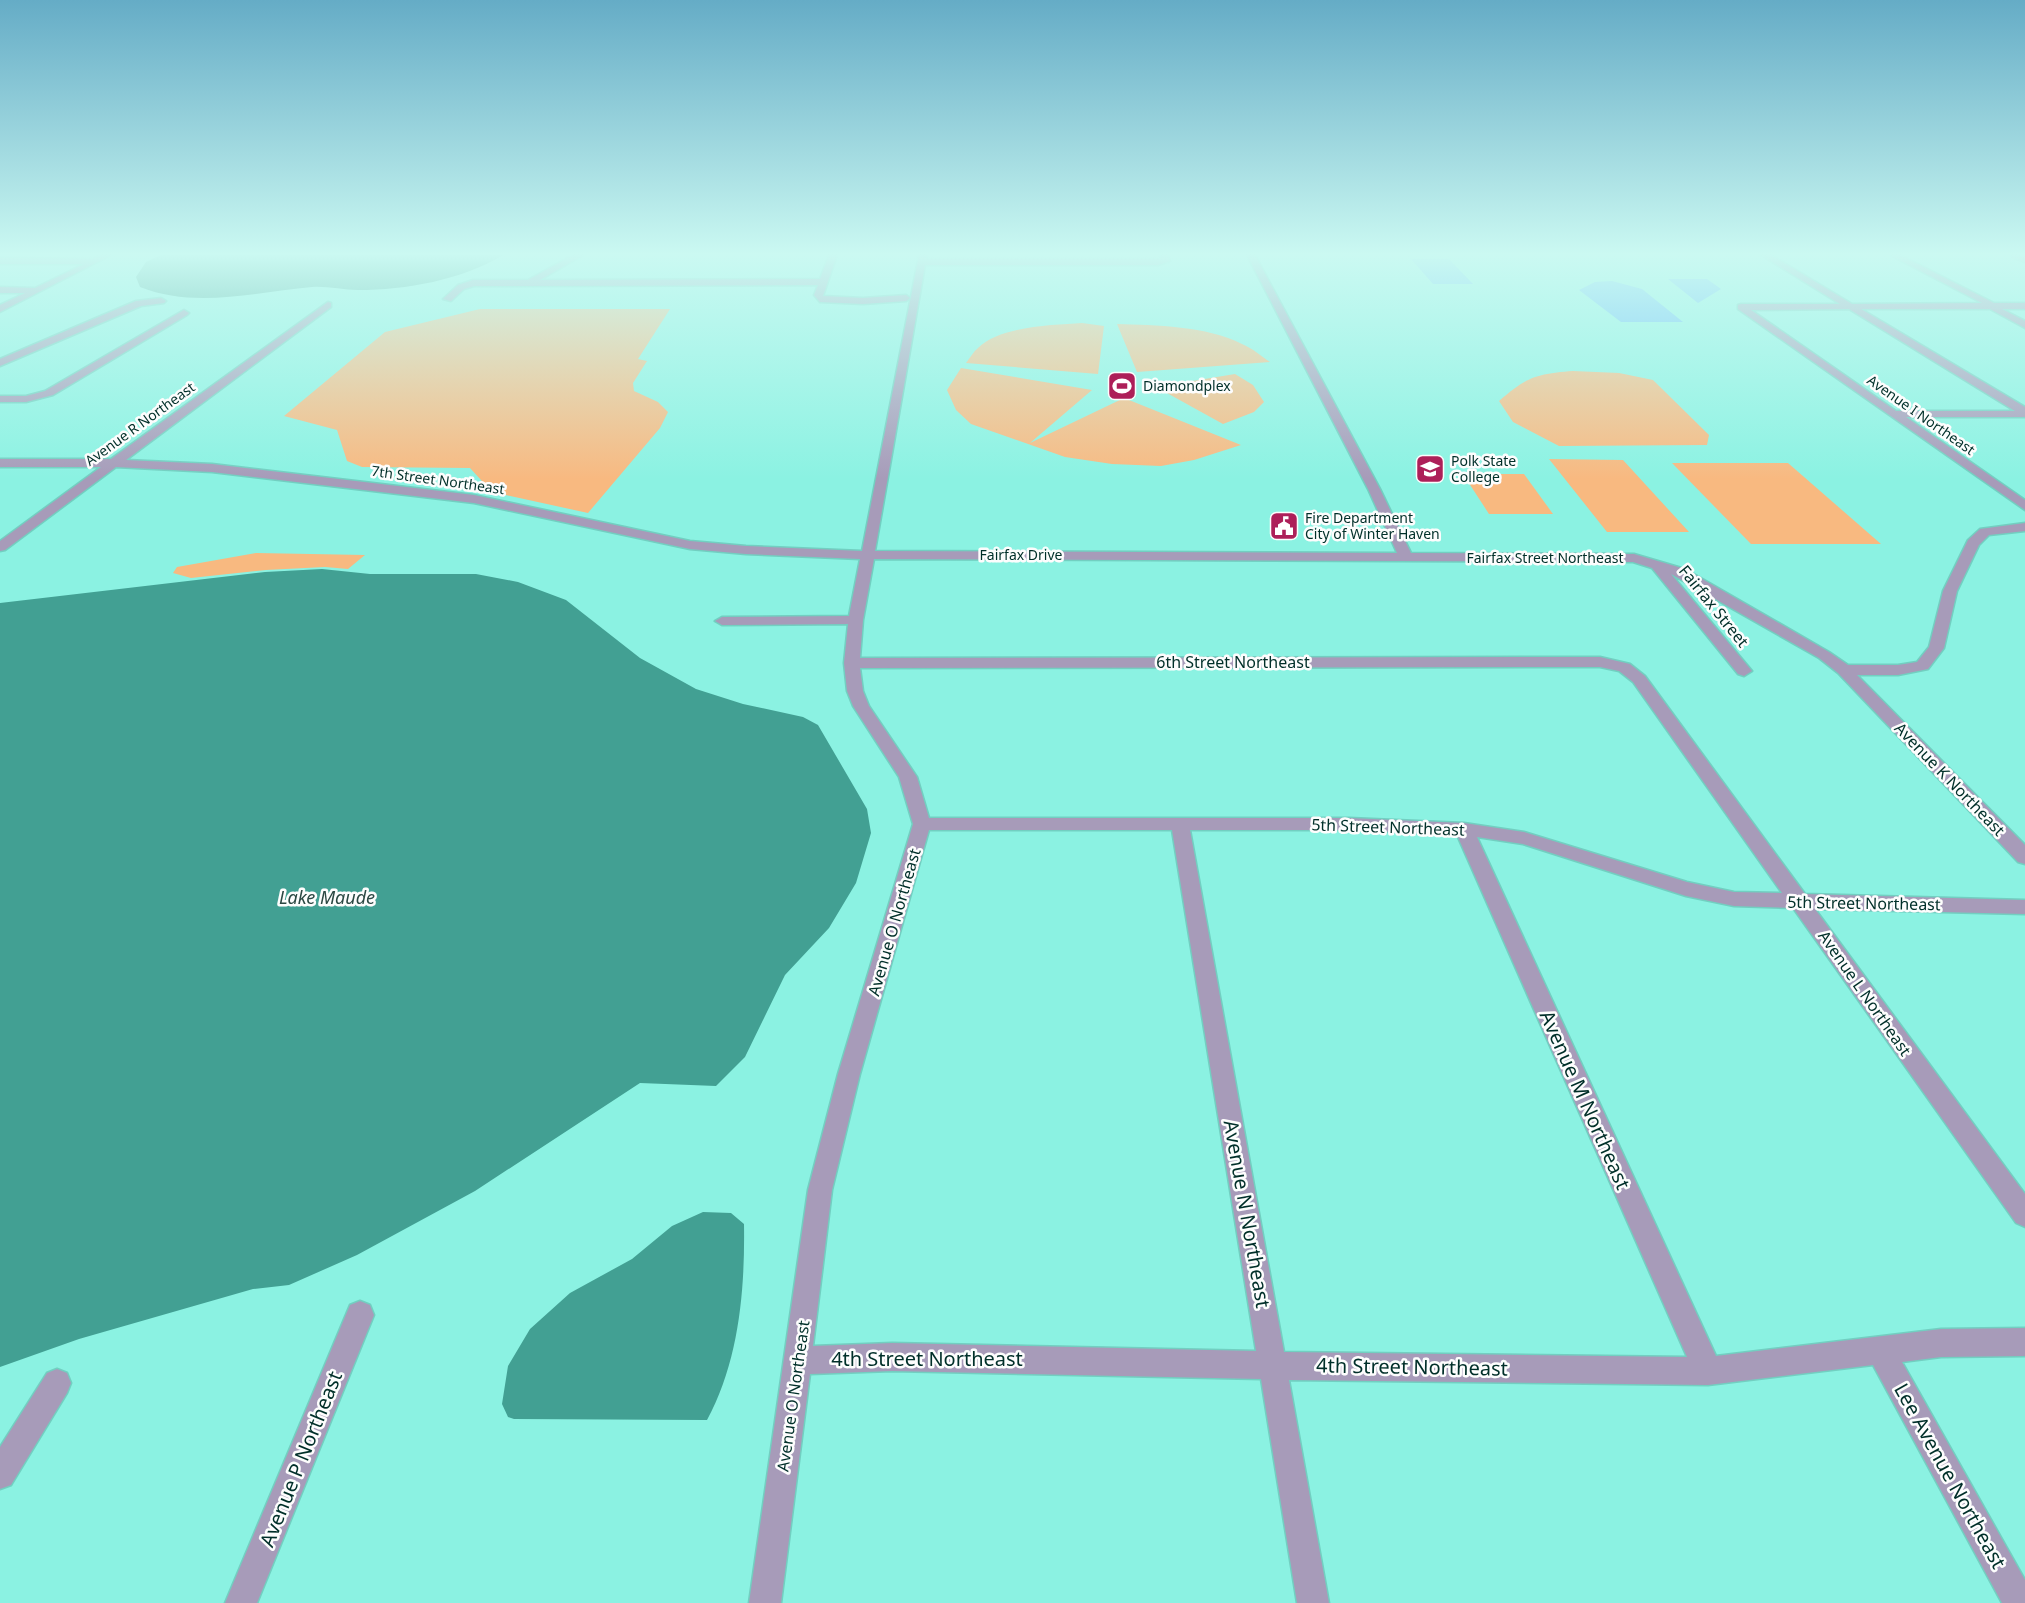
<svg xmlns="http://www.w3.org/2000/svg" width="2025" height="1603" viewBox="0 0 2025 1603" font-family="'Noto Sans',sans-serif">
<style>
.green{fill:#f8b980}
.water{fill:#42a093}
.building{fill:#67baf9}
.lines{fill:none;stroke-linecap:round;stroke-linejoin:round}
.minor-casing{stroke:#72cfc1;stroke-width:3}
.minor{fill:#a79bb9;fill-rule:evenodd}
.labels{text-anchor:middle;stroke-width:5;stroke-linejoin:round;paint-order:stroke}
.far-poi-label{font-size:14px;fill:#002f29;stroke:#fdfdfd;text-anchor:start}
.far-street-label{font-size:14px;fill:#002f29;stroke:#fdfdfd}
.street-label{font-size:16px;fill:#002f29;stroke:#fdfdfd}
.water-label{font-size:18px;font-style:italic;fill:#2b4843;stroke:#fdfdfd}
.near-street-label{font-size:20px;fill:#002f29;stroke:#fdfdfd}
</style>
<rect width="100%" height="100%" fill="#8bf2e2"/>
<g class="green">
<polygon points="480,309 670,309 638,359 647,361 633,383 634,391 658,402 668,412 660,428 588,513 492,492 470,468 362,467 347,461 337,430 284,416 385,332"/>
<path d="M1082 323 1104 326 1098 374 966 363C970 358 973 352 978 348 1000 326 1053 325 1082 323Z"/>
<path d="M1117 324C1155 325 1207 326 1242 344 1252 348 1261 356 1270 362L1137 372Z"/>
<polygon points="961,368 1092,390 1030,443 1124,398 1241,445 1194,460 1161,466 1112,464 1065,457 971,424 956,410 947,390"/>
<path d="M1573 371 1619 373 1653 380 1709 435 1707 445 1559 446 1513 422 1499 401C1527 377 1535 374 1573 371Z"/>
<polygon points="1235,374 1253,385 1264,402 1254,412 1223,424 1156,387"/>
<polygon points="1549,459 1623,460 1689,532 1607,532"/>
<polygon points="1672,463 1788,463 1881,544 1751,544"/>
<polygon points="1463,474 1524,474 1553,514 1489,514"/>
<polygon points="256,553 365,555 348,569 325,567 266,570 191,578 173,573 177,567"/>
</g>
<g class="water">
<path d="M161 255H503C462 280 406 290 358 290 343 290 327 286 312 287 256 292 195 309 140 287L136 277 146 262Z"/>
<polygon points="322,569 370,574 476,574 518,582 566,600 640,658 696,689 743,704 803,717 818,725 867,809 871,833 856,883 829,928 785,975 745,1057 716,1086 640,1083 475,1191 357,1255 289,1285 253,1289 79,1339 0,1367 0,603 265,572"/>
<path d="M703 1212 731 1213 744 1224C745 1290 739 1361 707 1420L514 1419 508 1417 502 1404 508 1366 530 1329 570 1293 632 1259 672 1226Z"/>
</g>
<g class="building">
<polygon points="1411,259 1449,259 1473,284 1433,284"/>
<polygon points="1668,279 1707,279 1721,289 1698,303"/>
<polygon points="1612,281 1642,289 1683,322 1621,322 1579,290 1595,282"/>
</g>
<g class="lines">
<g class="minor-casing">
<g id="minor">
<polygon points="101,255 111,255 0,312 0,305 25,293 0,293 0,287 35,288 84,264 0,264 0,258 93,259"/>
<polygon points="573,255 583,255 540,280 820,279 829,255 837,255 823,296 863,298 906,295 910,298 906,301 863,304 820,302 814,295 818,285 474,286 464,289 451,301 443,299 458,285 473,280 528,280"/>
<path d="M919 255H927L926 259H1161L1160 255H1168L1170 261 1158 265H925L875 551 1397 553 1368 489 1247 255H1255L1380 489 1411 553 1634 554 1685 569 1829 652 1848 665H1898L1917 662 1929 647 1943 591 1968 540 1980 529 2025 523V531L1989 535 1979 545 1957 591 1944 648 1928 669 1898 675H1857L2025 845V864L2018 862 1838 673 1819 658 1671 574 1752 671 1744 676 1738 674 1652 568 1633 562 874 559 863 620 860 658 1600 657 1630 664 1645 676 1805 894 2025 900V914L1815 909 2025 1194V1227L2016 1223 1793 908 1734 906 1686 896 1523 844 1477 837 1716 1356 1941 1329 2025 1328V1356L1941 1357 1902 1362 2025 1580V1603H2002L1873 1365 1708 1385 1289 1380 1329 1603H1297L1261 1379 892 1371 810 1374 781 1603H749L808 1190 838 1074 913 824 899 777 853 706 847 691 844 663 848 624 722 625 715 621 722 617 849 616 860 559 746 554 690 549 474 503 212 472 116 467 5 550 0 551V541L101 467H0V459H111L328 302 331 303V307L126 460 212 464 474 495 690 541 746 546 862 551ZM1600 667 1619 671 1633 682 1782 893 1734 892 1687 882 1524 832 1464 823 1349 818H929L917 777 869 706 863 691 860 668ZM929 830H1172L1256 1351 892 1343 813 1346 832 1190 860 1074ZM1190 830H1349L1457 835 1687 1357 1284 1352Z"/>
<path d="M1761 255H1771L1852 304 1982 303 1890 255H1900L1994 303H2025V309H2002L2025 321V328L1990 309H1861L2025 407V417H1906L2025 500V510L1738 309V305L1741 304H1840ZM1849 309 2015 411H1896L1751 310Z"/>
<polygon points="2011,255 2025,257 2025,262 2012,257"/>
<polygon points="161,298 166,301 164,303 141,306 0,366 0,359 136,301"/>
<polygon points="184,310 189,313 187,315 53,395 26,402 0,402 0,396 26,396 45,391"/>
<polygon points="360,1301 370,1305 374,1315 257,1603 225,1603 350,1305"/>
<polygon points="57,1369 67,1373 71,1383 67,1393 11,1485 0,1489 0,1447 47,1373"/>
</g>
</g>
<use href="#minor" class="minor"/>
</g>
<linearGradient id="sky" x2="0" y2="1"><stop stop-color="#65acc6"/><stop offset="0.53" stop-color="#cbf9f2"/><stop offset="1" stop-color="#cbf9f2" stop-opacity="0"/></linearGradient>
<rect width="2025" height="479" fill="url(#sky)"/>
<defs>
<g id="stadium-square" transform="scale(1.5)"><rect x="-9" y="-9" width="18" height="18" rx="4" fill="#ad1f59" stroke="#fdfdfd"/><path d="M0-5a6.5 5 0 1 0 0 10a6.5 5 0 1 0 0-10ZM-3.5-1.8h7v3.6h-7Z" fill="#fff"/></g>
<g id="university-square" transform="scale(1.5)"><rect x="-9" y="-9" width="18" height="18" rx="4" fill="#ad1f59" stroke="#fdfdfd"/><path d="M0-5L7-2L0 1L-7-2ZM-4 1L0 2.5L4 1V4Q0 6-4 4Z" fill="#fff"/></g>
<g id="civic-square" transform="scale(1.5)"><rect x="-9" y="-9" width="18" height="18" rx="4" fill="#ad1f59" stroke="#fdfdfd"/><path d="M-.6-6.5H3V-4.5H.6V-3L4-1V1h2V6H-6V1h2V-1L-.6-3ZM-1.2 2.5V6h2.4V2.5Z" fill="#fff"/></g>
</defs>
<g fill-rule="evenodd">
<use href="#stadium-square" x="1122" y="386"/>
<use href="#university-square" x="1430" y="469"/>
<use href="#civic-square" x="1284" y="526"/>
</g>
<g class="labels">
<g class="far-poi-label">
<text x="1143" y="391">Diamondplex</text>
<text x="1451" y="466">Polk State<tspan x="1451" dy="16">College</tspan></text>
<text x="1305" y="523">Fire Department<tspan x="1305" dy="16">City of Winter Haven</tspan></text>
</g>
<g class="far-street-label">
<text transform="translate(1921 415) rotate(35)" y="5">Avenue I Northeast</text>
<text transform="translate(140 424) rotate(-36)" y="5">Avenue R Northeast</text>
<text transform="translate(438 480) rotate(8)" y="5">7th Street Northeast</text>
<text x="1021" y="560">Fairfax Drive</text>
<text x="1545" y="563">Fairfax Street Northeast</text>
</g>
<g class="street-label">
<text transform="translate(1714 606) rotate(51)" y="6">Fairfax Street</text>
<text x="1233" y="668">6th Street Northeast</text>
<text transform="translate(1950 779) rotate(46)" y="6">Avenue K Northeast</text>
<text transform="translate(1388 827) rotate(2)" y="6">5th Street Northeast</text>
<text transform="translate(1864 903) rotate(1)" y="6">5th Street Northeast</text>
<text transform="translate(894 922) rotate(-74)" y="6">Avenue O Northeast</text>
<text transform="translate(1865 993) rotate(55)" y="6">Avenue L Northeast</text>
<text transform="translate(793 1396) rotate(-82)" y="6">Avenue O Northeast</text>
</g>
<g class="water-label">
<text x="327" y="904">Lake Maude</text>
</g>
<g class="near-street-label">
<text transform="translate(1585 1100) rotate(66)" y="7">Avenue M Northeast</text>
<text transform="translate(1247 1214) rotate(80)" y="7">Avenue N Northeast</text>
<text x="927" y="1366">4th Street Northeast</text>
<text transform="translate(1412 1367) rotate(1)" y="7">4th Street Northeast</text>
<text transform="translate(301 1459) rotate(-68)" y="7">Avenue P Northeast</text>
<text transform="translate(1950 1476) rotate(61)" y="7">Lee Avenue Northeast</text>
</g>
</g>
</svg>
